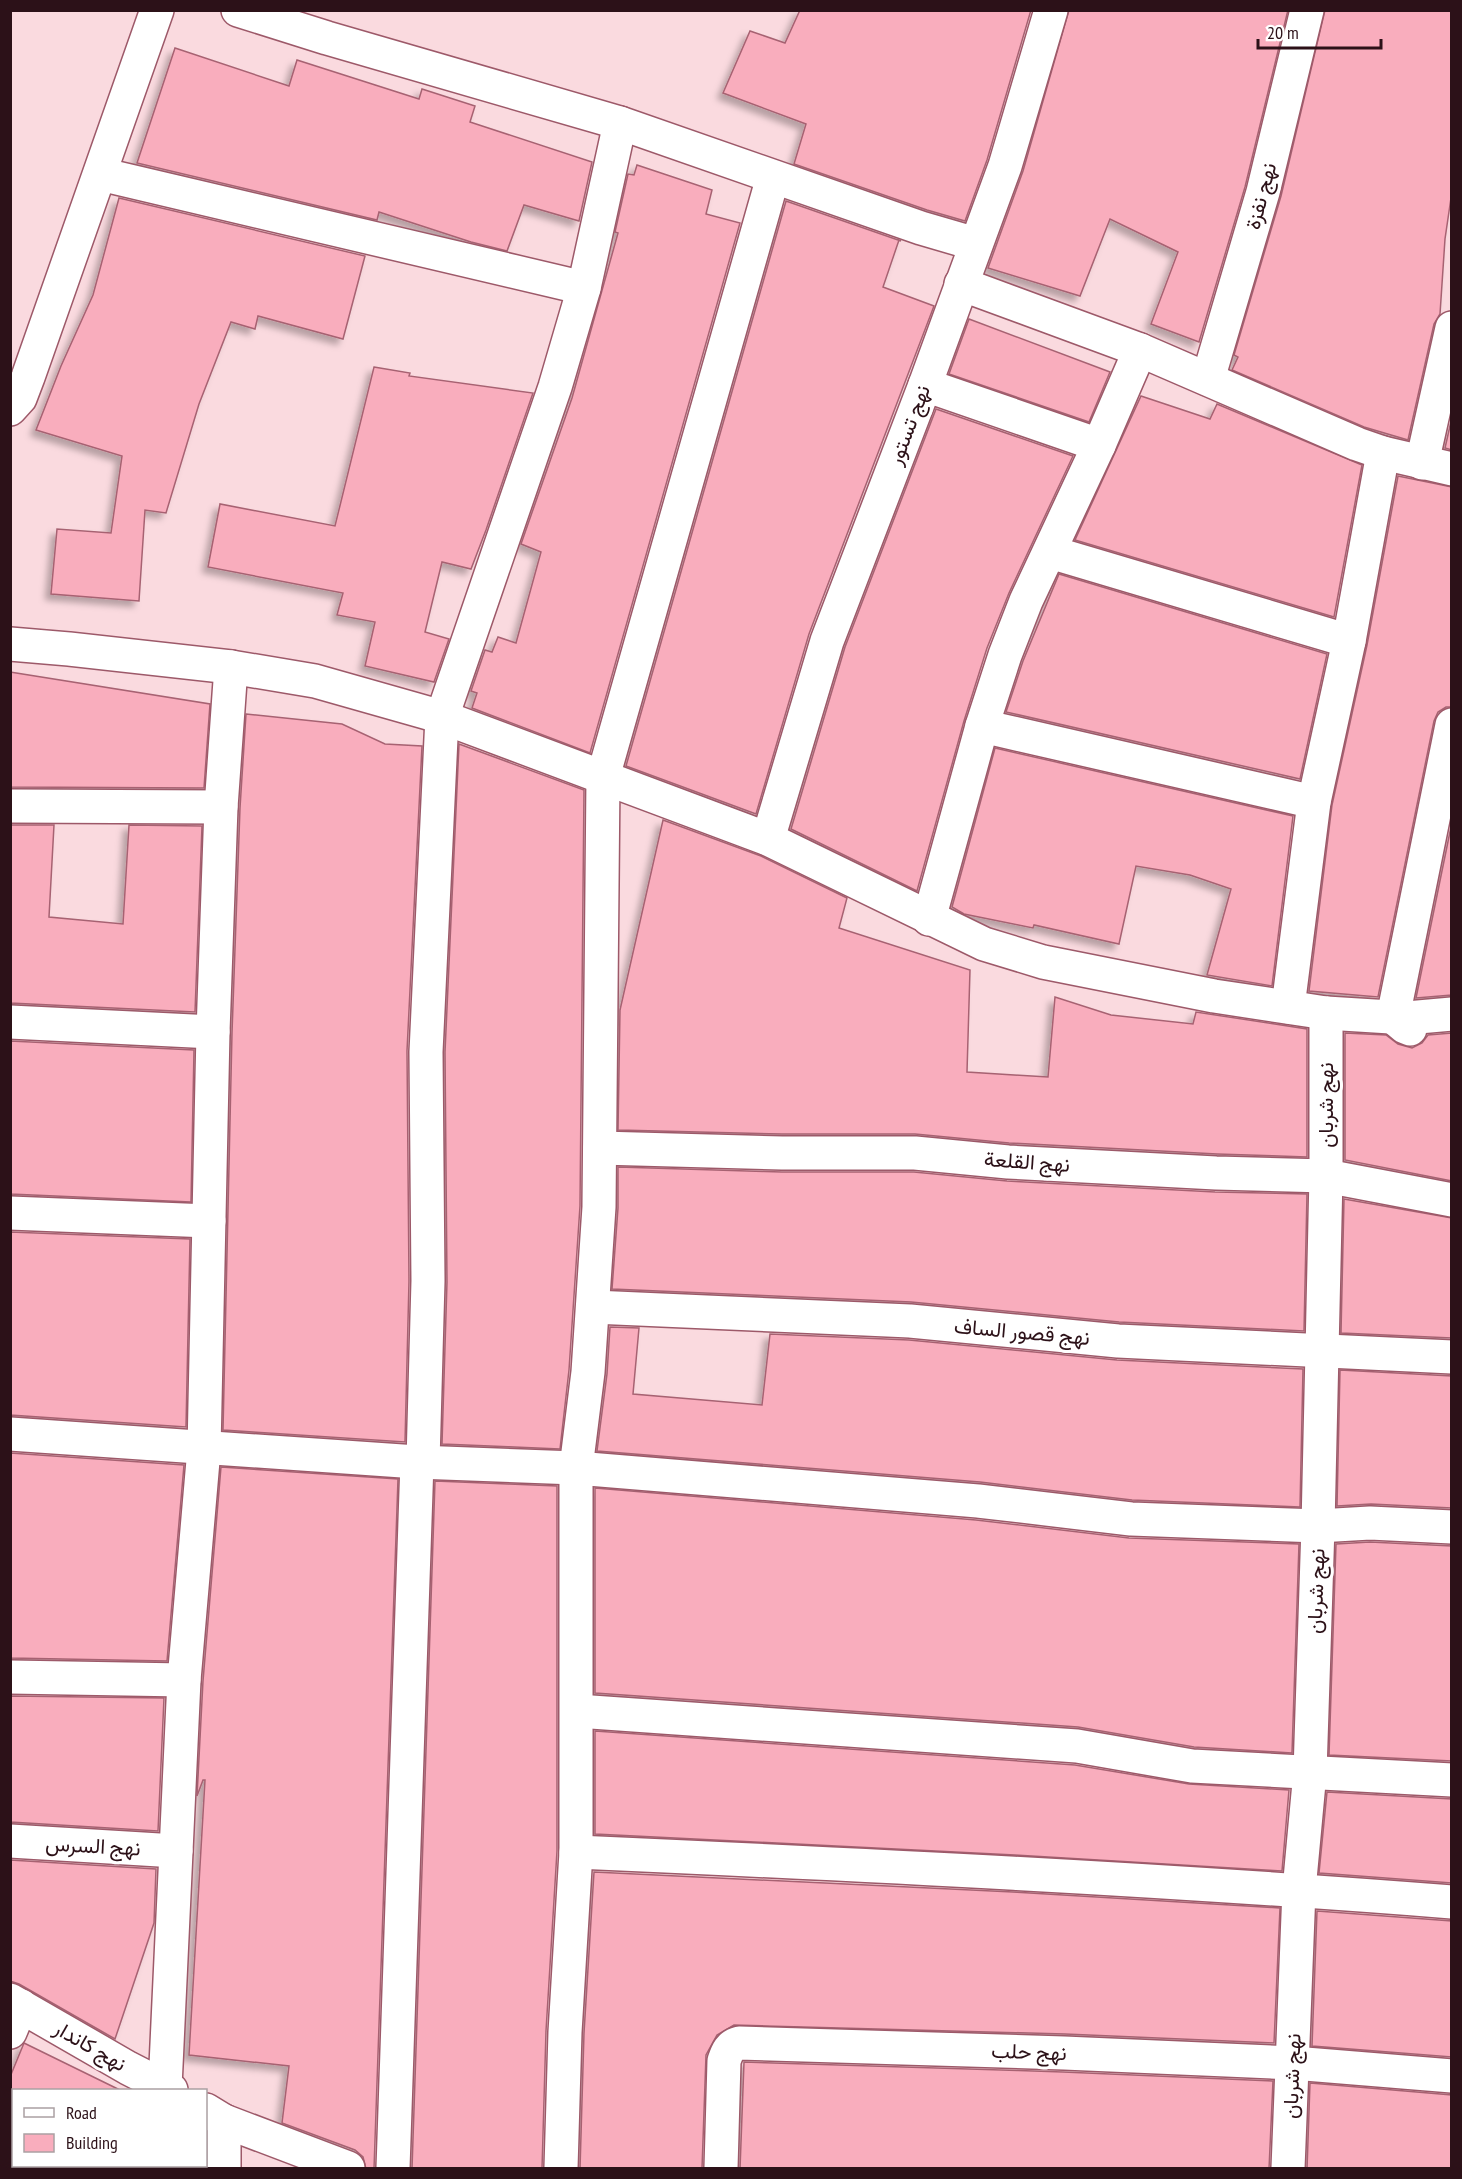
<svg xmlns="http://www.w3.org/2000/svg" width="1462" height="2179" viewBox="0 0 1462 2179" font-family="'PT Sans Narrow',Vazirmatn,sans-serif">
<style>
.building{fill:#f9adbd;stroke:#a76272;stroke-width:1.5;filter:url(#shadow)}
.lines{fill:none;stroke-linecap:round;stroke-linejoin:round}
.minor-casing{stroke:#9d5969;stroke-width:36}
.minor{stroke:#fff;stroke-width:33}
.labels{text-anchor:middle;stroke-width:6;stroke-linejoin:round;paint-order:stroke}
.street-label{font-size:21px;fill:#2c1118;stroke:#fff}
</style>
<defs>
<filter id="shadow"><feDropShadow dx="-5.5" dy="5.5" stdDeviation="3" flood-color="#0004"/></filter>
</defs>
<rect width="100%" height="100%" fill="#fadadf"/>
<g class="building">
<polygon points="800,10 1031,10 987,160 965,221 927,210 794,164 806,124 723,93 750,31 785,43"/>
<polygon points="1069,10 1288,10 1245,187 1199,342 1151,324 1178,252 1110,219 1080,296 988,268 1023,171"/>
<polygon points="1325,10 1452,10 1452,191 1445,239 1440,314 1434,324 1408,440 1364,427 1232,370 1238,357 1234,355 1281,196"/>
<polygon points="175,48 289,86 297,60 419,99 422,89 475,106 470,122 592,162 579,221 524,205 507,251 471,242 379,212 377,220 137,163"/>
<polygon points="637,165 712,190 706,214 740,223 590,753 472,708 477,693 471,691 485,650 492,652 498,637 516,643 541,552 521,544 572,398 618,233 615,232 628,174 634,175"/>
<polygon points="119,198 365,256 343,339 258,316 255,329 231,322 199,404 166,513 145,510 139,601 51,594 57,529 111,533 122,456 36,430 61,366 93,295"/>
<polygon points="786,201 901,241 899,240 883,287 934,306 809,634 756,814 626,766"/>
<polygon points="969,319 1110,372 1089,422 949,374"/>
<polygon points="374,367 410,373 409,376 533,393 486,530 471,569 442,562 425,632 449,639 434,682 365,666 375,622 337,615 343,593 208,567 220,504 335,526"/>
<polygon points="1141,396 1210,419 1217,404 1362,465 1334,617 1075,540"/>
<polygon points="936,409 1073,456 1009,593 987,648 964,721 917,891 791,829 845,647"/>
<polygon points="1452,417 1452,450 1445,448"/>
<polygon points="1398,476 1452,487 1452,707 1446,707 1438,712 1434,721 1378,997 1309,991 1332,805 1367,645"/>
<polygon points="1059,574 1327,654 1300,779 1006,712 1023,661"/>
<polygon points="10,672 210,704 204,788 10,787"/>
<polygon points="246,714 342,724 385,744 422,746 407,1051 409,1281 405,1442 223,1430 232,1033 240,808"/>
<polygon points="459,744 584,790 580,1206 569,1370 560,1449 442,1444 447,1282 445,1052"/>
<polygon points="995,748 1293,816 1272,986 1207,975 1231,889 1190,875 1136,866 1119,944 1034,925 1033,928 964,914 952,907"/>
<polygon points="663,820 761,856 847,898 839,928 970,970 967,1072 1048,1077 1055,997 1111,1015 1193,1024 1196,1012 1307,1029 1307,1157 1217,1154 1009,1143 915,1134 782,1134 618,1130 620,1010"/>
<polygon points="1452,822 1452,995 1416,998"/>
<polygon points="10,825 54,825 49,917 123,924 129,825 202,826 195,1012 10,1003"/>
<polygon points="1345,1033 1386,1035 1398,1044 1412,1048 1422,1043 1428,1035 1452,1033 1452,1181 1345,1160"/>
<polygon points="10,1041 194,1050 191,1202 10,1194"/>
<polygon points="618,1167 782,1172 914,1172 1007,1181 1215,1192 1307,1194 1304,1331 1119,1322 911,1302 612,1289 618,1208"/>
<polygon points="1344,1199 1452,1218 1452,1338 1341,1333"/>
<polygon points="10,1232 190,1239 186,1427 10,1415"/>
<polygon points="610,1327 639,1328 633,1394 762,1405 770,1334 909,1340 1117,1360 1303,1369 1300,1507 1132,1500 980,1482 597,1451 607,1374"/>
<polygon points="1340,1370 1452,1376 1452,1508 1371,1504 1337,1506"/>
<polygon points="10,1453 184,1465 167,1661 10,1658"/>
<polygon points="221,1467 398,1479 374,2169 366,2169 363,2157 355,2150 282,2123 289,2066 189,2055 205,1780 203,1780 197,1796 203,1681"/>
<polygon points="435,1481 557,1486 557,1851 546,2031 542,2169 412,2169"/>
<polygon points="595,1488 976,1520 1129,1538 1299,1544 1292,1753 1194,1747 1078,1727 595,1693"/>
<polygon points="1370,1542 1452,1546 1452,1761 1329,1755 1336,1544"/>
<polygon points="10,1696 164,1698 158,1831 10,1822"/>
<polygon points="595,1731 1075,1765 1189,1784 1289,1790 1282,1871 1015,1855 595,1834"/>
<polygon points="1327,1792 1452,1799 1452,1883 1319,1873"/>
<polygon points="10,1860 156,1869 154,1923 115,2039 19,1984 10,1981"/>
<polygon points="594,1872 1013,1892 1280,1908 1274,2043 1065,2034 734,2025 717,2035 706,2055 702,2169 580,2169 584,2033"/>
<polygon points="1317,1911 1452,1921 1452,2057 1312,2046"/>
<polygon points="24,2043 122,2091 10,2091 10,2077"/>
<polygon points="744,2062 1063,2072 1273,2081 1269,2169 740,2169"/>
<polygon points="1310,2083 1452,2095 1452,2169 1307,2169"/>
</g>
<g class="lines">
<g class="minor-casing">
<g id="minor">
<polyline points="238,10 327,38 620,123 921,228 976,244"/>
<polyline points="100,174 584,288"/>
<polyline points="961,284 1140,350 1357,444 1383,453 1452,469"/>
<polyline points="1208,379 1263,192 1307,10"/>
<polyline points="925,385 1099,445"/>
<polyline points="10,409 20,398 28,377 157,10"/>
<polyline points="1422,463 1452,328"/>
<polyline points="1050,552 1349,641"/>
<polyline points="10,644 69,649 231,667 315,681 442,717 768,839 984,944 1043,962 1214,996 1326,1013 1407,1018 1452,1014"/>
<polyline points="982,726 1314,802"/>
<polyline points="10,806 221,807"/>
<polyline points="768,839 827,641 925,385 1005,166 1051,10"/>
<polyline points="929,919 982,726 1005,655 1026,601 1099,445 1140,350"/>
<polyline points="1288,1007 1314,802 1349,641 1383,453"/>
<polyline points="10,1022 213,1032"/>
<polyline points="1410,1029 1405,1027 1393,1017 1452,725"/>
<polyline points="600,1148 782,1153 915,1153 1008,1162 1216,1173 1326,1176 1452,1200"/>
<polyline points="10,1213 209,1221"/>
<polyline points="593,1307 910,1321 1118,1341 1452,1357"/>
<polyline points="10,1434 417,1462 576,1468 978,1501 1131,1519 1318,1526 1370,1523 1452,1527"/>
<polyline points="423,1461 428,1281 426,1052 442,717 555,387 584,288 620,123"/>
<polyline points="10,1677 184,1680"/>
<polyline points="577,1711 1077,1746 1192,1766 1452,1780"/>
<polyline points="10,1841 176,1851"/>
<path d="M576 1852C868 1865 1160 1879 1452 1902"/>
<polyline points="10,2000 128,2068 171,2090"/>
<polyline points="10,2032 21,2006"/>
<polyline points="165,2087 184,1680 204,1449 213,1032 221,807 231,667"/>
<polyline points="206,2110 224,2121 348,2168"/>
<polyline points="91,2168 92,2166"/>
<polyline points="224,2168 224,2121"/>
<polyline points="393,2168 417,1462"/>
<polyline points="561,2168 565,2032 576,1852 576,1468 588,1372 599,1207 603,777 773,177"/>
<path d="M721 2168 724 2061C727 2052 730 2045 739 2043L1064 2053 1293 2063 1452 2076"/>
<polyline points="1288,2168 1299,1890 1310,1772 1318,1526 1326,1176 1326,1013"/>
</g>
</g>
<use href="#minor" class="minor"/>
</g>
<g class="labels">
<g class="street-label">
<text transform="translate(1261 196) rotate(-75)" y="7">نهج نفزة</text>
<text transform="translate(909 425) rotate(-69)" y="7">نهج تستور</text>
<text transform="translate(1326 1105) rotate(-90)" y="7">نهج شربان</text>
<text transform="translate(1027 1162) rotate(4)" y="7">نهج القلعة</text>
<text transform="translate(1022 1332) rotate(5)" y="7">نهج قصور الساف</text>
<text transform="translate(1316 1591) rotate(-88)" y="7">نهج شربان</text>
<text transform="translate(93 1846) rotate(3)" y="7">نهج السرس</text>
<text transform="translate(90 2046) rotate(30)" y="7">نهج كاندار</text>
<text transform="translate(1029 2052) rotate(2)" y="7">نهج حلب</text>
<text transform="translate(1292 2076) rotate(-88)" y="7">نهج شربان</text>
</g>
</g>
<rect width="1462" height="2179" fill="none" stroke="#2c1118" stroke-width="24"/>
<rect x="12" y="2089" width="195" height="78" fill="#ffffff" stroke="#aba0a3" stroke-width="1.5"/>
<rect x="24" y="2108" width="30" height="9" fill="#ffffff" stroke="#aba0a3" stroke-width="1.5"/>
<text x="66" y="2119" font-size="18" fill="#2c1118">Road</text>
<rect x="24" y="2134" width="30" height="18" fill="#f9adbd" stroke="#aba0a3" stroke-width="1.5"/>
<text x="66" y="2149" font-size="18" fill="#2c1118">Building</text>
<path d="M1258 39v9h123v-9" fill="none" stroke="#2c1118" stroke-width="3"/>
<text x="1267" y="39" font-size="18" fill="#2c1118" stroke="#ffffff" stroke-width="4.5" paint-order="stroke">20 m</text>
</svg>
